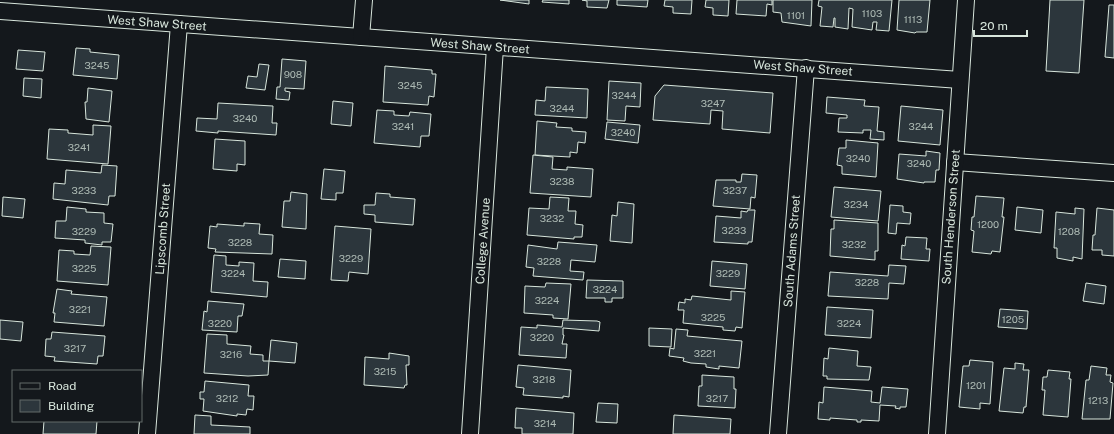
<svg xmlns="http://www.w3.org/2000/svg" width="1114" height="434" viewBox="0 0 1114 434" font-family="'Public Sans',sans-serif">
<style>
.building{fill:#2c363c;stroke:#d8e6dc}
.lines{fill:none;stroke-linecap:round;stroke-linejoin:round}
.minor-casing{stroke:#d8e6dc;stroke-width:18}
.minor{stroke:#14181c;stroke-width:16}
.labels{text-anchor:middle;stroke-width:3;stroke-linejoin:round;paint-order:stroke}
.number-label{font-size:10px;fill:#adbab4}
.street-label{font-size:12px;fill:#d8e6dc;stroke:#14181c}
</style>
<rect width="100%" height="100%" fill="#14181c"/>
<g class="building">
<polygon points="500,0 529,0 529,4"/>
<polygon points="543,0 569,0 569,4 542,2"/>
<polygon points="582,0 609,0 607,8 587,7 587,1"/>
<polygon points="617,0 648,0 647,7 617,5"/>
<polygon points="665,0 692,0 691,14 673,13 673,7 664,6"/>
<polygon points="706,0 729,0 728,16 713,15 713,8 705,7"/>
<polygon points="737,0 772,0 772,5 767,4 766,16 736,14"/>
<polygon points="773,0 812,0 811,26 782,22 781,13 773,12"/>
<polygon points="819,0 892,0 889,31 876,30 877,22 873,22 872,30 852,27 853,9 849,8 848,29 835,27 835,18 834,18 833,27 820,26 822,7 818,6"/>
<polygon points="899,0 930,0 927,32 916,32 915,33 897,30"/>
<polygon points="1050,0 1084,0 1079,73 1046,71"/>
<polygon points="1109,5 1114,5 1114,58 1105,57"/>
<polygon points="76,48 90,49 90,52 119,55 117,79 73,75"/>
<polygon points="18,50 45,52 43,71 16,69"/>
<polygon points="282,59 306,61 304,89 285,88 285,91 290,92 289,100 276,99 277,87 280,87"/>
<polygon points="259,64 269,65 265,90 246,88 248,76 257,77"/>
<polygon points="385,66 432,70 432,74 436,74 434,97 429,96 428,105 383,102"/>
<polygon points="24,78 42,79 41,98 23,96"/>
<polygon points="609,81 641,83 640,107 626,106 625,121 607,120"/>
<polygon points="664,85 773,93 770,133 722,129 723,111 711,110 710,124 653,120 655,96"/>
<polygon points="546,87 588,89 587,118 535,115 536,100 545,101"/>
<polygon points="88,88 112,91 109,122 86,119 85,102 87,102"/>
<polygon points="827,97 865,100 864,106 879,107 877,131 884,132 884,140 870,139 871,130 863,130 863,133 838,132 839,118 847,118 847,115 826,113"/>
<polygon points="333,101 353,103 351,126 331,124"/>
<polygon points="218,103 273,106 272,123 277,123 276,135 218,131 218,133 196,131 197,118 217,119"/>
<polygon points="901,106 943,110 940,145 898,141"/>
<polygon points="377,110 394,111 394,115 409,116 410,112 431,114 429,136 421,136 420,147 374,143"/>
<polygon points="537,121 557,123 556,127 572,128 572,131 586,132 585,143 578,142 577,153 570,152 570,157 535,155"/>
<polygon points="607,122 640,125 638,143 605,139"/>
<polygon points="93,125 111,126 108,164 47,159 49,129 68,130 68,133 93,135"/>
<polygon points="215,139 245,141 245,165 237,164 237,171 213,169"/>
<polygon points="846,140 878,143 876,177 842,174 842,166 837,165 839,148 846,148"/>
<polygon points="926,151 940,153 939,170 936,170 935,182 924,182 924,183 897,179 899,154 926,156"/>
<polygon points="533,155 553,157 552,169 567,170 567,167 593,169 591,197 530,193"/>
<polygon points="102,165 117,166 115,196 109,196 108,205 53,199 54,183 65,184 66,170 101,173"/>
<polygon points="324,169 345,171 343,193 336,193 336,200 321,199"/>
<polygon points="742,174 757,175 755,198 751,197 750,209 713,206 716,180 736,180 736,182 741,182"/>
<polygon points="834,187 881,191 878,221 831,217"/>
<polygon points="291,192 307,194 306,229 282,227 284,201 290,201"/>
<polygon points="376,193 390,194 390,197 415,199 413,225 375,222 375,215 364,214 364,205 375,205"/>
<polygon points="976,196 1004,198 1002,217 1004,217 1000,252 992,251 991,254 972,252 974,231 971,230 972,217 974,217"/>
<polygon points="3,197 25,199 23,218 2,216"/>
<polygon points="550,197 569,198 568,211 576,211 575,224 583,225 582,237 574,237 574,239 527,235 529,208 549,209"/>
<polygon points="618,202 634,204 632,243 610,241 612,215 617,216"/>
<polygon points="890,205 903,206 903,212 911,213 910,224 897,223 896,234 888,233"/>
<polygon points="67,207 86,209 86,212 104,213 104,223 113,224 111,242 102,242 102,245 85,243 85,240 55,238 56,221 66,221"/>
<polygon points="1017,207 1043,210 1041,233 1015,230"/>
<polygon points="1075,208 1084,209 1082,259 1073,257 1073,261 1057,258 1057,248 1054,248 1056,212 1075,214"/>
<polygon points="1097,208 1114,210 1114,256 1102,255 1102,250 1092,250 1093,235 1095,235"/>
<polygon points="748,210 755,210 752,242 748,242 748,244 714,242 716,216 741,218 741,211 747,212"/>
<polygon points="834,220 878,223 878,251 875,251 875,260 830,256 831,229 834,229"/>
<polygon points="244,223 260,224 259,234 273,235 272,254 215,252 216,249 208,248 210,226 217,227 217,224 244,226"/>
<polygon points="335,226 371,229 368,274 349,272 348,281 331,280"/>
<polygon points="906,237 927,238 926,249 930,249 929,261 901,259 902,245 905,246"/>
<polygon points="558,242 597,245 595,262 571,260 570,271 584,272 583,280 533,276 534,268 526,267 528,245 557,249"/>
<polygon points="91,246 111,247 108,285 57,281 59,250 74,251 74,254 90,255"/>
<polygon points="214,255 226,256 226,265 239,266 239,262 254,263 253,281 268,282 267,297 211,292"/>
<polygon points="280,259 306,261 305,279 278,277"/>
<polygon points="712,261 747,264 745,289 710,286"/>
<polygon points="889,265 906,266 904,284 889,283 888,299 828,296 830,272 888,276"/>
<polygon points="587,280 623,281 623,298 612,298 612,302 605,302 605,298 586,298"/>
<polygon points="546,283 571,284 568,319 553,318 553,315 524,313 525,286 545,287"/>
<polygon points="1086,283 1106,286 1104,304 1083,301"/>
<polygon points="57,289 72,291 71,294 107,297 104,326 54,322 55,313 53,313"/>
<polygon points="731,291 745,292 742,328 736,327 735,331 723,330 723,327 683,323 684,310 678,310 679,302 685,303 685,299 691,300 692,296 731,300"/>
<polygon points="208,301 244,304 242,316 238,316 237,332 202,330 204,311 207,312"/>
<polygon points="827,307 873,310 871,338 825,335"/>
<polygon points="1000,309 1028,311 1027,329 998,327"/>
<polygon points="0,320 23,322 21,341 0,339"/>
<polygon points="563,320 597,321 600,322 599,331 563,328 563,335 564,335 562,344 567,344 566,358 519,355 521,327 537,328 537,325 562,327"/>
<polygon points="649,328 672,329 671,347 649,346"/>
<polygon points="676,329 688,330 687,336 742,341 739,368 719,366 719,369 706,367 706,364 691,363 683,361 684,358 669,356 670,348 674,349"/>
<polygon points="52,332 105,336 103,356 98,356 97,364 54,361 55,357 45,356 46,339 51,339"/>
<polygon points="207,334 227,335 227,344 251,346 250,354 263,355 263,361 269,361 268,375 248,376 204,373"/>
<polygon points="271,340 297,343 295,363 269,361"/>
<polygon points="829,348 858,351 857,366 871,367 869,380 827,379 827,376 823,376 824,358 828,359"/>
<polygon points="389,353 409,356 409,365 406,365 407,385 405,385 404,388 364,385 365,357 389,359"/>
<polygon points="970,360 993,362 990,404 980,403 980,409 959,407 963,366 969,366"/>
<polygon points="1015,363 1024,364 1023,370 1029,370 1026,407 1024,407 1023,413 999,411 1004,368 1015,369"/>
<polygon points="518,365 571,370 569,397 563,396 563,398 523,395 524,388 516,387"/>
<polygon points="1091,366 1107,368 1106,375 1111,375 1110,382 1113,383 1110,419 1082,419 1086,380 1089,380"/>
<polygon points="1048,370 1070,372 1069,379 1071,379 1068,417 1043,415 1045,390 1042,390 1043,377 1047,377"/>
<polygon points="702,375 734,377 734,389 736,389 735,408 698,406 699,386 702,386"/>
<polygon points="205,381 249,385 248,396 254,396 253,410 247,409 246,415 237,414 237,416 203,411 204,399 200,399 200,392 204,392"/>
<polygon points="824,387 872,391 871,402 880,403 882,387 908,389 906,407 900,407 900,409 895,408 896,406 880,405 879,421 861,420 861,422 857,422 857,420 830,418 830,420 818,419 819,402 823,403"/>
<polygon points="598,403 618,404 617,423 596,422"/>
<polygon points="516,408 574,413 573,434 522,434 522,428 515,428"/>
<polygon points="195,415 211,416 211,425 250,427 250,434 194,434"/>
<polygon points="674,415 731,419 730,434 673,434"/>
<polygon points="44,421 97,421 96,434 43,434"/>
</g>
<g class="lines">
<g class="minor-casing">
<g id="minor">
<polyline points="0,11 960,80"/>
<polyline points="361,37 364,0"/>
<polyline points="955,162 1114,173"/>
<polyline points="147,434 179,24"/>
<polyline points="470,434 495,47"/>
<polyline points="778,434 806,68"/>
<polyline points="937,434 966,0"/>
</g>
</g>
<use href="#minor" class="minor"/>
</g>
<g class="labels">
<g class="number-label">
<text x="872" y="17">1103</text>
<text x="796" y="19">1101</text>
<text x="913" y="23">1113</text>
<text x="97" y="69">3245</text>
<text x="293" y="78">908</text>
<text x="410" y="89">3245</text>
<text x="624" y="99">3244</text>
<text x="713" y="107">3247</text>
<text x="562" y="112">3244</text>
<text x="245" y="122">3240</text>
<text x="403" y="130">3241</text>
<text x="921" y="130">3244</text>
<text x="623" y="136">3240</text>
<text x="79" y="151">3241</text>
<text x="858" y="162">3240</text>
<text x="919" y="167">3240</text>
<text x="562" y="185">3238</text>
<text x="84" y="194">3233</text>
<text x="735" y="194">3237</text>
<text x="856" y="208">3234</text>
<text x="552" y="222">3232</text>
<text x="988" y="228">1200</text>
<text x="734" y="234">3233</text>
<text x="84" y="235">3229</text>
<text x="1069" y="235">1208</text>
<text x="240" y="246">3228</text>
<text x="854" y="248">3232</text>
<text x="351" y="262">3229</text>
<text x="549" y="265">3228</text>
<text x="84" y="272">3225</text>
<text x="233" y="277">3224</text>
<text x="728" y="277">3229</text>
<text x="867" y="286">3228</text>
<text x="605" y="293">3224</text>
<text x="547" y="304">3224</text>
<text x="80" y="313">3221</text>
<text x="713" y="321">3225</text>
<text x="1013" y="323">1205</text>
<text x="220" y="327">3220</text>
<text x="849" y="327">3224</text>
<text x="542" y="341">3220</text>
<text x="75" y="352">3217</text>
<text x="705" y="357">3221</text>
<text x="231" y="358">3216</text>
<text x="385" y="375">3215</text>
<text x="544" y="383">3218</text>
<text x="976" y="389">1201</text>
<text x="227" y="402">3212</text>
<text x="717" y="402">3217</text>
<text x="1098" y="404">1213</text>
<text x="545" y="427">3214</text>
</g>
<g class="street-label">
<text transform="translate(157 23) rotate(4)" y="4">West Shaw Street</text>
<text transform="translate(480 46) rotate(4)" y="4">West Shaw Street</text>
<text transform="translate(803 68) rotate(4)" y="4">West Shaw Street</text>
<text transform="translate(951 217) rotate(-86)" y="4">South Henderson Street</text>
<text transform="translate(163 229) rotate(-86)" y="4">Lipscomb Street</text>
<text transform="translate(483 241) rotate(-86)" y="4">College Avenue</text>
<text transform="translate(792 251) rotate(-86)" y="4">South Adams Street</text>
</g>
</g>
<rect x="12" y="370" width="130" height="52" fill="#14181c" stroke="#626a69"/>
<rect x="20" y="383" width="20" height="6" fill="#14181c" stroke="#626a69"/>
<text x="48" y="390" font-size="12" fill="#d8e6dc">Road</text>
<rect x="20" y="400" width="20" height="12" fill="#2c363c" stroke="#626a69"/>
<text x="48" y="410" font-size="12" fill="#d8e6dc">Building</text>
<path d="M974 30v6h53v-6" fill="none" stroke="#d8e6dc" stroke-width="2"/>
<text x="980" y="30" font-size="12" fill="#d8e6dc" stroke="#14181c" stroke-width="3" paint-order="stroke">20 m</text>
</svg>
